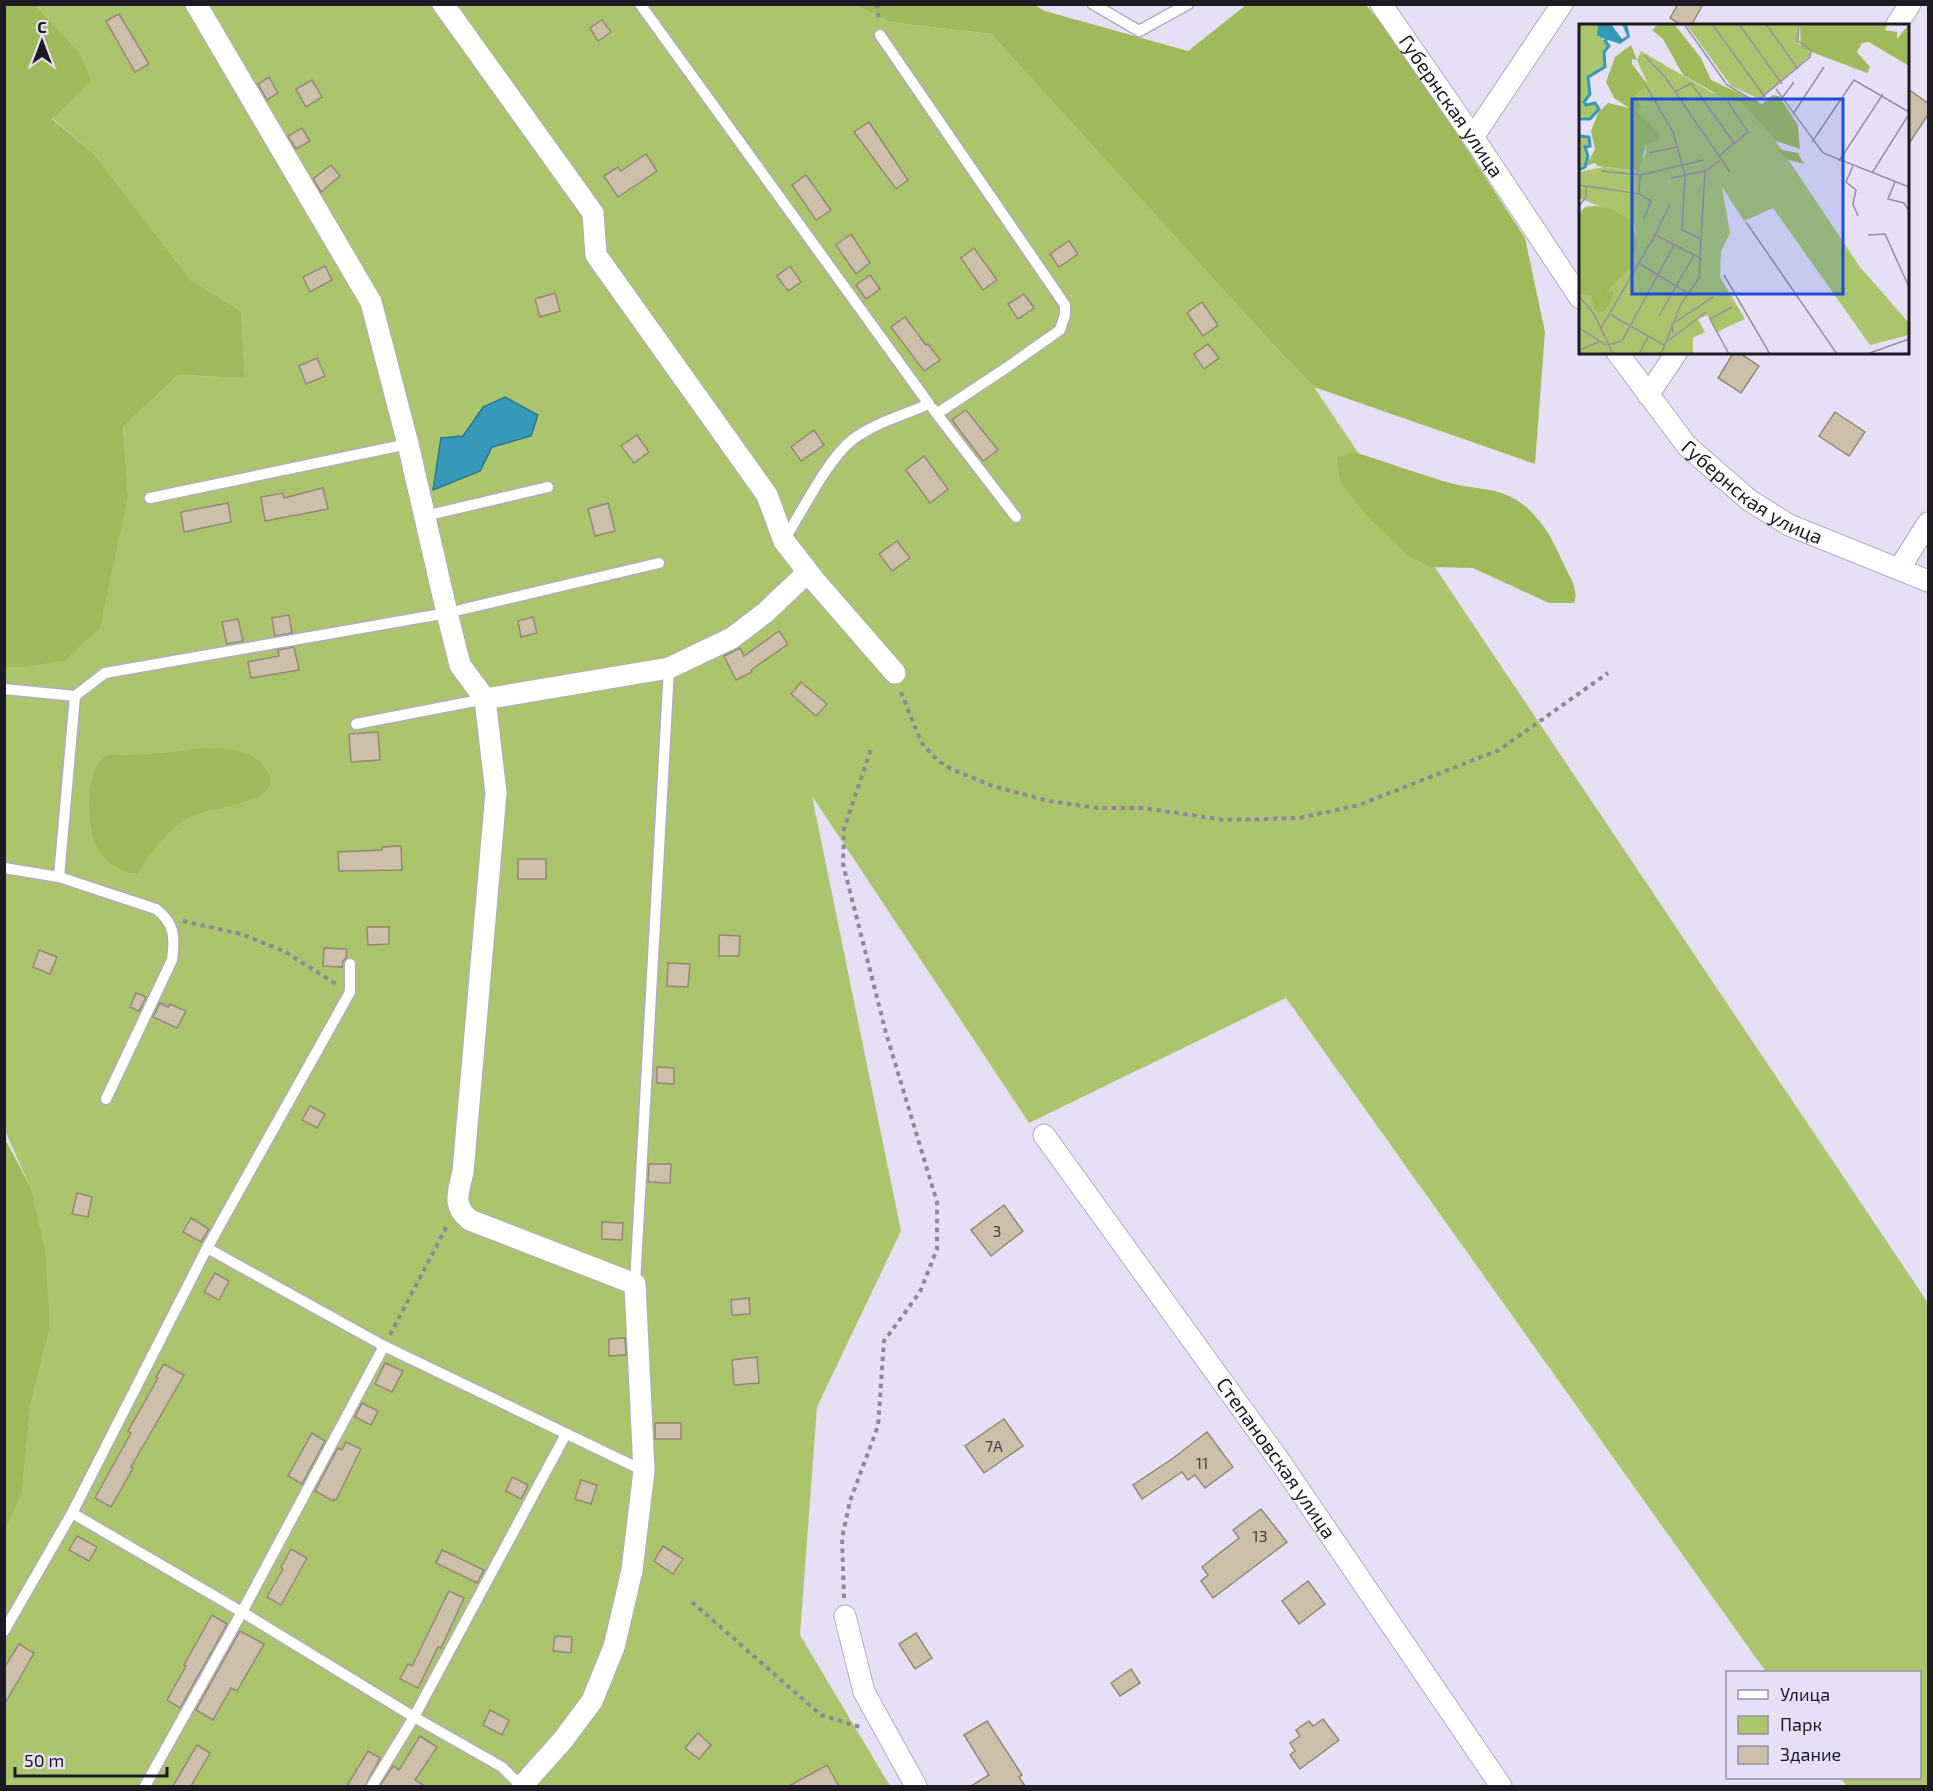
<svg xmlns="http://www.w3.org/2000/svg" width="1933" height="1791" viewBox="0 0 1933 1791" font-family="'Exo 2',sans-serif">
<style>
.green{fill:#abc56d}
.forest{fill:#9fba5b}
.water{fill:#359ab9;stroke:#2e748c;stroke-width:1.5}
.building{fill:#cebfab;stroke:#968875;stroke-width:1.5}
.lines{fill:none;stroke-linecap:round;stroke-linejoin:round}
.lane-casing{stroke:#b1aac0;stroke-width:13}
.street-casing{stroke:#b1aac0;stroke-width:23}
.path{stroke:#8d8899;stroke-width:4;stroke-dasharray:4.5 4.5;stroke-linecap:butt}
.lane{stroke:#fff;stroke-width:10}
.street{stroke:#fff;stroke-width:21}
.labels{text-anchor:middle;stroke-width:4.5;stroke-linejoin:round;paint-order:stroke}
.number-label{font-size:16px;fill:#494345}
.street-label{font-size:20px;fill:#1d1a23;stroke:#e6dff6}
.inset-river{fill:none;stroke:#359ab9;stroke-width:3}
.inset-road{fill:none;stroke:#9690a2;stroke-width:1.5}
.view{fill:#1d4ed8;fill-opacity:0.15;stroke:#1d4ed8;stroke-width:3}
.inset-edge{fill:none;stroke:#1d1a23;stroke-width:3}
</style>
<rect width="100%" height="100%" fill="#e6dff6"/>
<polygon class="green" points="36,5 855,5 889,22 991,34 1266,337 1314,387 1928,1303 1928,1786 1847,1786 1840,1778 1920,1778 1920,1672 1766,1672 1286,998 1029,1123 812,796 901,1231 817,1407 800,1635 890,1786 5,1786 4,1529 22,1494 30,1407 50,1328 30,1186 5,1131 5,667 23,667 128,495 123,427 178,375 245,378 241,311 191,280 94,154 52,118 39,10"/>
<g class="forest">
<polygon points="36,5 39,10 80,54 91,81 52,119 94,154 191,280 241,311 245,378 178,375 123,427 128,495 100,628 64,661 23,667 4,667 4,5"/>
<polygon points="855,5 1034,5 1045,11 1188,51 1246,5 1366,5 1395,39 1525,238 1545,332 1535,464 1314,387 1266,337 991,34 889,22"/>
<path d="M1354 452C1388 462 1420 475 1454 484 1470 488 1488 488 1504 494 1535 505 1552 537 1564 565 1570 577 1579 590 1574 603H1549L1473 568 1431 567 1409 556 1368 517 1340 482 1337 458Z"/>
<path d="M203 748C226 749 250 747 265 768 289 800 222 807 204 812 196 814 186 819 179 824 161 837 150 855 138 873 121 875 101 858 95 843 87 822 85 768 106 756 111 754 118 755 124 755 151 755 176 752 203 748Z"/>
<polygon points="4,1137 30,1186 45,1249 50,1328 30,1407 22,1494 5,1529"/>
</g>
<polygon class="water" points="505,397 538,415 531,436 492,447 480,471 433,490 441,438 463,436 483,407"/>
<g class="building">
<polygon points="1678,4 1703,4 1691,26 1683,26 1670,18"/>
<polygon points="119,14 149,64 135,72 106,21"/>
<polygon points="602,20 611,32 598,41 590,28"/>
<polygon points="269,77 278,93 267,100 258,84"/>
<polygon points="312,80 322,97 306,107 296,89"/>
<polygon points="1908,89 1929,104 1929,113 1908,145"/>
<polygon points="869,122 908,180 896,189 854,132"/>
<polygon points="302,128 310,141 296,149 288,136"/>
<polygon points="646,154 657,171 618,197 604,176 618,167 621,171"/>
<polygon points="331,165 340,176 321,192 313,179"/>
<polygon points="806,175 831,210 816,220 792,185"/>
<polygon points="851,234 870,263 856,274 836,245"/>
<polygon points="1069,241 1078,254 1059,267 1050,254"/>
<polygon points="974,248 997,280 983,290 961,258"/>
<polygon points="325,266 332,280 310,292 303,277"/>
<polygon points="790,266 801,282 788,291 777,276"/>
<polygon points="870,275 880,289 866,299 856,285"/>
<polygon points="555,293 560,311 540,317 535,299"/>
<polygon points="1024,294 1034,308 1018,319 1008,304"/>
<polygon points="1202,302 1218,325 1203,336 1187,313"/>
<polygon points="905,317 926,345 928,344 940,360 924,371 891,327"/>
<polygon points="1208,344 1219,358 1204,369 1194,354"/>
<polygon points="1734,352 1738,352 1759,366 1741,393 1718,378"/>
<polygon points="317,358 325,376 306,384 299,366"/>
<polygon points="966,410 998,450 983,461 952,420"/>
<polygon points="1835,412 1865,432 1849,456 1819,436"/>
<polygon points="814,430 824,445 801,461 791,447"/>
<polygon points="637,435 649,452 634,463 621,446"/>
<polygon points="924,456 948,489 930,503 906,470"/>
<polygon points="323,488 328,509 265,521 261,497 283,493 284,498"/>
<polygon points="228,503 231,522 184,532 181,512"/>
<polygon points="608,503 615,531 595,536 588,509"/>
<polygon points="897,541 910,558 892,571 879,554"/>
<polygon points="289,615 292,633 275,636 272,618"/>
<polygon points="533,617 537,633 521,637 518,621"/>
<polygon points="238,619 243,641 227,644 222,622"/>
<polygon points="779,631 788,644 751,670 752,672 736,680 724,656 740,648 744,656"/>
<polygon points="294,647 299,670 251,678 248,662 279,656 278,650"/>
<polygon points="801,682 827,704 816,716 791,694"/>
<polygon points="378,732 380,760 351,762 349,734"/>
<polygon points="401,846 402,870 339,871 338,852 382,850 382,847"/>
<rect x="518" y="859" width="28" height="20"/>
<polygon points="367,927 389,927 389,944 368,945"/>
<polygon points="719,935 740,936 739,956 719,956"/>
<polygon points="324,948 347,949 346,958 343,961 342,967 323,966"/>
<polygon points="39,950 57,957 50,974 33,967"/>
<polygon points="668,963 690,964 688,987 667,986"/>
<polygon points="136,993 146,997 139,1011 130,1007"/>
<polygon points="160,1003 168,1007 170,1004 186,1011 177,1028 153,1017"/>
<polygon points="657,1067 674,1068 674,1084 657,1083"/>
<polygon points="310,1106 325,1114 317,1128 302,1120"/>
<polygon points="649,1164 671,1164 670,1183 648,1182"/>
<polygon points="77,1193 92,1197 88,1217 72,1214"/>
<polygon points="1004,1205 1023,1231 991,1256 971,1230"/>
<polygon points="191,1218 209,1229 201,1242 183,1232"/>
<polygon points="602,1222 623,1223 622,1240 602,1239"/>
<polygon points="215,1273 229,1281 219,1300 204,1292"/>
<polygon points="749,1298 750,1314 732,1315 731,1300"/>
<polygon points="625,1338 626,1355 609,1356 609,1339"/>
<polygon points="757,1357 759,1383 734,1385 732,1360"/>
<polygon points="385,1363 403,1371 392,1392 375,1384"/>
<polygon points="164,1364 184,1375 131,1467 133,1468 111,1507 95,1498 131,1433 128,1431 158,1378 156,1377"/>
<polygon points="362,1403 378,1411 371,1425 355,1417"/>
<polygon points="1004,1419 1023,1446 984,1473 965,1446"/>
<rect x="655" y="1423" width="26" height="16"/>
<polygon points="1207,1432 1233,1467 1205,1488 1195,1475 1188,1480 1182,1472 1142,1499 1133,1485 1172,1459"/>
<polygon points="312,1433 325,1441 302,1484 288,1476"/>
<polygon points="346,1442 361,1449 336,1500 334,1499 333,1501 315,1491 338,1448 342,1450"/>
<polygon points="512,1477 528,1485 521,1499 506,1491"/>
<polygon points="581,1480 597,1485 591,1504 575,1499"/>
<polygon points="1261,1509 1287,1542 1213,1598 1201,1581 1208,1575 1202,1567 1239,1538 1233,1530"/>
<polygon points="77,1536 97,1547 89,1561 69,1550"/>
<polygon points="663,1546 683,1559 673,1574 654,1561"/>
<polygon points="291,1549 307,1558 281,1605 267,1597 283,1569 281,1567"/>
<polygon points="442,1550 484,1570 477,1583 436,1563"/>
<polygon points="1308,1581 1325,1604 1299,1624 1282,1601"/>
<polygon points="449,1591 464,1598 441,1648 438,1647 418,1688 400,1679 408,1664 412,1666"/>
<polygon points="212,1615 227,1624 180,1708 167,1700 186,1666 184,1665"/>
<polygon points="240,1631 264,1644 237,1691 231,1688 213,1720 196,1710"/>
<polygon points="916,1633 932,1658 915,1669 899,1644"/>
<polygon points="555,1636 572,1637 571,1653 553,1651"/>
<polygon points="19,1644 34,1653 4,1705 4,1668"/>
<polygon points="1131,1669 1140,1683 1120,1696 1111,1683"/>
<polygon points="490,1710 509,1720 502,1735 483,1725"/>
<polygon points="1323,1719 1339,1740 1300,1769 1290,1755 1295,1751 1290,1743 1300,1736 1296,1730 1309,1721 1313,1726"/>
<polygon points="987,1721 1022,1775 1019,1777 1025,1786 971,1786 989,1775 964,1735"/>
<polygon points="698,1733 711,1745 699,1759 685,1748"/>
<polygon points="420,1736 437,1747 415,1780 425,1786 380,1786 393,1766 399,1770"/>
<polygon points="197,1745 210,1753 191,1786 173,1786"/>
<polygon points="368,1751 380,1758 365,1786 347,1786"/>
<polygon points="827,1765 839,1786 789,1786"/>
</g>
<g class="lines">
<g class="lane-casing">
<g id="lane">
<path d="M640 4 929 404C904 415 874 423 852 440 827 460 802 512 784 540"/>
<polyline points="1093,4 1139,31 1188,4"/>
<polyline points="880,35 1065,305 1065,315 1060,330 1006,368 938,413"/>
<polyline points="933,409 1016,517"/>
<polyline points="150,498 408,444"/>
<polyline points="425,516 548,487"/>
<polyline points="4,689 75,696 59,877 4,868"/>
<polyline points="75,696 105,673 447,613 659,563"/>
<polyline points="356,724 485,699"/>
<path d="M59 877 156 909C175 923 175 938 172 960L106 1099"/>
<polyline points="350,964 350,992 207,1248 384,1346 644,1471"/>
<polyline points="635,1284 669,668"/>
<polyline points="72,1513 242,1612 414,1717 502,1767 521,1786"/>
<polyline points="4,1631 72,1513 207,1248"/>
<polyline points="145,1786 242,1612 384,1346"/>
<polyline points="372,1786 414,1717 566,1434"/>
</g>
</g>
<g class="street-casing">
<g id="street">
<path d="M196 4 371 302 408 444 447 613 460 665 485 699 496 793 463 1172C458 1193 452 1206 470 1220L635 1284 644 1471 632 1570 627 1592 614 1647 592 1701 563 1740 522 1786"/>
<polyline points="443,4 593,213 596,255 767,495 784,541 815,581 895,673"/>
<path id="s1" d="M1381 4 1473 137 1580 298"/>
<polyline points="1896,26 1910,4"/>
<polyline points="1473,137 1562,4"/>
<path id="s2" d="M1617 352 1687 446 1749 500 1789 525 1928 581"/>
<polyline points="1648,395 1677,352"/>
<polyline points="1899,569 1928,523"/>
<polyline points="485,699 669,668 732,638 766,612 808,572"/>
<path id="s3" d="M1044 1135 1281 1463 1501 1786"/>
<polyline points="845,1616 864,1692 916,1786"/>
</g>
</g>
<g class="path">
<polyline points="877,4 879,22"/>
<polyline points="901,692 921,742 937,760 951,769 993,786 1048,801 1098,808 1144,808 1224,820 1299,818 1359,805 1499,750 1608,673"/>
<polyline points="183,921 241,934 284,951 336,984"/>
<polyline points="390,1335 448,1224"/>
<polyline points="844,1598 842,1538 850,1501 878,1426 884,1341 920,1292 937,1249 937,1202 886,1033 843,864 844,829 872,746"/>
<polyline points="692,1602 821,1715 860,1727"/>
</g>
<use href="#lane" class="lane"/>
<use href="#street" class="street"/>
</g>
<g class="labels">
<g class="number-label">
<text x="997" y="1237">3</text>
<text x="994" y="1452">7А</text>
<text x="1202" y="1469">11</text>
<text x="1260" y="1542">13</text>
</g>
<g class="street-label">
<text dy="7" stroke="none"><textPath href="#s1" startOffset="124">Губернская улица</textPath></text>
<text dy="7" stroke="none"><textPath href="#s2" startOffset="198">Губернская улица</textPath></text>
<text dy="7" stroke="none"><textPath href="#s3" startOffset="398">Степановская улица</textPath></text>
</g>
</g>
<g transform="translate(1579 24)">
<rect width="330" height="330" fill="#e6dff6"/>
<path d="M0 0H19L23 14 30 22 25 28 26 43 9 53 11 70 5 77 7 81 16 79 20 85 11 95H0ZM107 0H219V19L233 30 180 75 152 62ZM62 27 132 68 161 78 197 117 281 243 330 299V311L291 321 194 184 165 197 143 163 151 209 142 228 141 253 166 295 138 308 128 291 119 295 126 308 114 314V330H0V268L12 272 21 289 27 287V269L52 244 59 219 53 196 0 174V148L25 143 56 147 67 129V121L79 109 59 88 62 81 56 72 69 61 58 36ZM0 112 10 113 11 122 6 124 9 132 6 143 0 146Z" fill="#abc56d"/>
<path d="M79 0H95L122 34 132 56 183 80 194 71 200 72 219 101 221 125 197 117 161 78 150 77 104 51 84 15 73 6ZM221 0H309L306 6 318 8V15L330 0V42L290 18 283 19 278 28 291 43 288 49 222 24ZM52 21 58 36 53 35V40L69 61 56 72 63 83 59 88 80 109V116L67 121 60 147 18 142 16 139 7 142 16 125 12 107 19 89 29 79 50 84 35 74 27 58 36 33ZM199 125 219 129 225 140 207 135ZM16 182 32 185 52 196 59 219 52 244 28 268H34L33 273 27 287 21 289 15 285 12 272 0 270V190L6 183Z" fill="#9fba5b"/>
<path d="M19 0H32L43 15 48 12 43 0H48L51 13 41 20 23 14 18 11Z" fill="#359ab9"/>
<path class="inset-river" d="M0 95H11L20 85 16 79 7 81 5 78 11 70 9 53 26 43 25 28 30 22 26 17 30 13M0 112 10 113 11 122 6 123 9 132 6 143 0 146"/>
<path class="inset-road" d="M105 0 148 61 177 78 231 33 232 26 219 17 220 0M133 0 186 73M160 0 203 60M187 0 219 45M65 31 86 53 151 148M67 62 94 108 106 151 103 206 122 215 120 254 102 280 82 330M197 65 244 129 330 163M96 68 112 59 155 119 139 133M203 74 215 58M149 78 169 108 155 120M214 90 245 43M233 118 275 56 330 88M70 129 98 123M260 137 304 70M274 142 267 158 277 166 274 180 279 192M293 149 330 90M61 151 125 136M92 154 126 147 141 137M316 158 309 175 325 179 330 187M0 161 60 170 61 151 22 147M60 170 72 177 65 194M91 180 76 211 123 235M0 182 7 173V162M167 198 258 330M289 211 306 210 330 263M122 215 126 147M61 240 110 270M145 251 191 330M0 272 15 290 34 330M32 291 85 321M80 292 115 231M0 304 27 321M21 306 76 211M94 309 93 300 134 273M86 319 127 288M28 321 43 317 95 221M0 326 20 318M60 330 69 313M150 330 131 295 153 283M288 330 330 315"/>
<path class="view" d="M53 75H264V270H53Z"/>
<rect width="330" height="330" class="inset-edge"/>
</g>
<rect width="1933" height="1791" fill="none" stroke="#1d1a23" stroke-width="12"/>
<rect x="1726" y="1671" width="195" height="108" fill="#e6dff6" stroke="#9690a2" stroke-width="1.5"/>
<rect x="1738" y="1690" width="30" height="9" fill="#ffffff" stroke="#9690a2" stroke-width="1.5"/>
<text x="1780" y="1701" font-size="18" fill="#1d1a23">Улица</text>
<rect x="1738" y="1716" width="30" height="18" fill="#abc56d" stroke="#9690a2" stroke-width="1.5"/>
<text x="1780" y="1731" font-size="18" fill="#1d1a23">Парк</text>
<rect x="1738" y="1746" width="30" height="18" fill="#cebfab" stroke="#9690a2" stroke-width="1.5"/>
<text x="1780" y="1761" font-size="18" fill="#1d1a23">Здание</text>
<g transform="translate(42 42)" stroke="#e6dff6" stroke-width="4.5" paint-order="stroke">
<path d="M0-4.5L10 22L0 15L-10 22Z" fill="#1d1a23"/>
<text y="-9" font-size="16" font-weight="bold" text-anchor="middle" fill="#1d1a23">С</text>
</g>
<path d="M15 1767v9h152v-9" fill="none" stroke="#1d1a23" stroke-width="3"/>
<text x="24" y="1767" font-size="18" fill="#1d1a23" stroke="#e6dff6" stroke-width="4.5" paint-order="stroke">50 m</text>
</svg>
